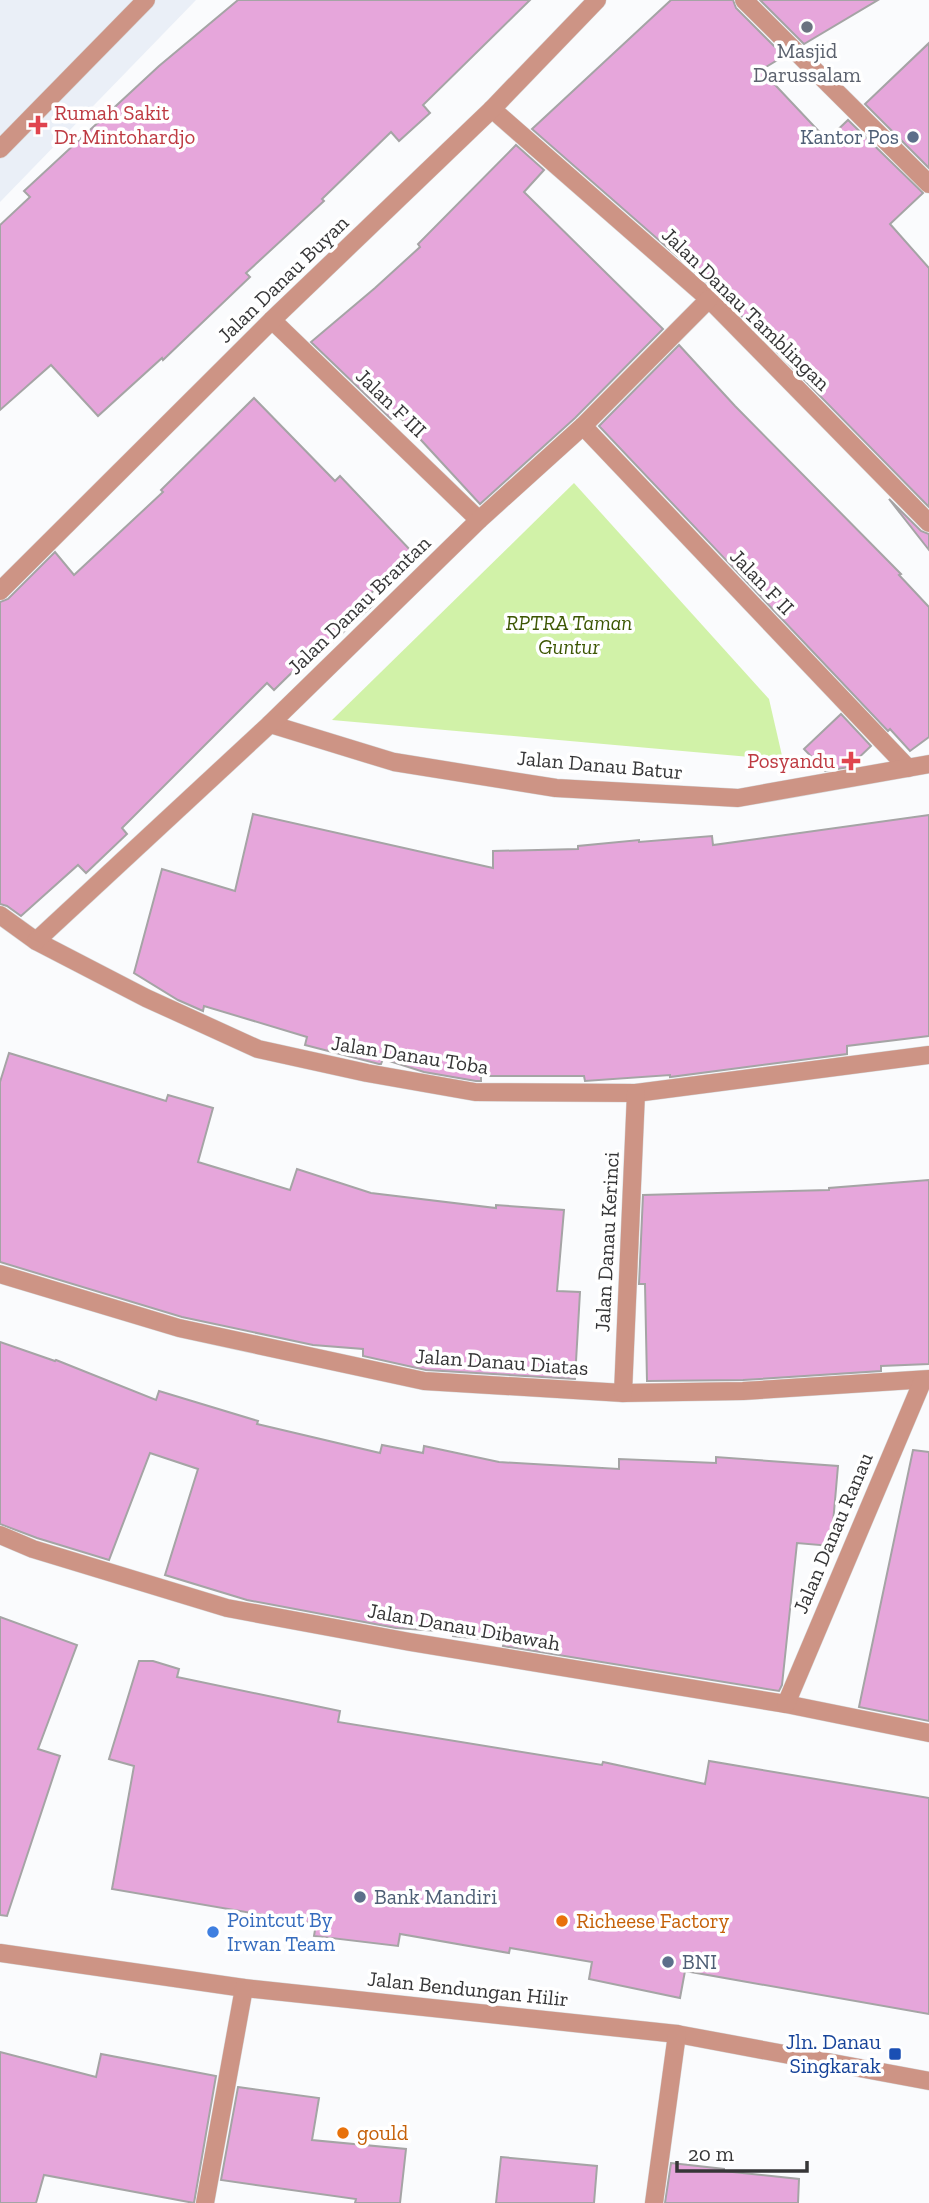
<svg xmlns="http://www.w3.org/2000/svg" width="929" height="2203" viewBox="0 0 929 2203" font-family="'Zilla Slab',serif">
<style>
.built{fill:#eaeff7}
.green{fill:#d1f2a8}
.building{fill:#e6a6db;stroke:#a5a4a5;stroke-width:2}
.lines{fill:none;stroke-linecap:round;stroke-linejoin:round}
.minor-casing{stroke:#d7d8d9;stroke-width:19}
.minor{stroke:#cd9485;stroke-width:18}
.worship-dot{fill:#6b7280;stroke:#fff;stroke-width:2.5}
.health-dot{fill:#e0444e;stroke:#fff;stroke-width:2.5}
.service-dot{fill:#5c6f8a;stroke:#fff;stroke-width:2.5}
.food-dot{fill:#e8710a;stroke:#fff;stroke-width:2.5}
.shop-dot{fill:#3f7fe0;stroke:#fff;stroke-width:2.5}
.transit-dot{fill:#1a4fb4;stroke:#fff;stroke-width:2.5}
.labels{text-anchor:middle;stroke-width:7;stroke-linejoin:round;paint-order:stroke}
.worship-label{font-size:21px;fill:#5b616d;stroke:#fff}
.health-label{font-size:21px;fill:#be3a42;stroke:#fff;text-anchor:start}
.service-label{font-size:21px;fill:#4e5e75;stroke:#fff;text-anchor:start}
.street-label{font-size:21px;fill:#363637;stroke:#fff}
.park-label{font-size:21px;font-style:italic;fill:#3c5603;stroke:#fff}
.shop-label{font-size:21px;fill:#366cbe;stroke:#fff;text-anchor:start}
.food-label{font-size:21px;fill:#c56008;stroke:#fff;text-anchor:start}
.transit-label{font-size:21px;fill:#164399;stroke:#fff;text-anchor:end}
</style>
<rect width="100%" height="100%" fill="#fafbfd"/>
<polygon class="built" points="0,0 196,0 0,202"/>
<polygon class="green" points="574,483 769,699 783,760 332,720"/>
<g class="building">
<polygon points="238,0 530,0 423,105 430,113 399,141 391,132 322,199 324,201 246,273 250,277 163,360 162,358 98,416 51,365 0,410 0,225 30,197 24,191 159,66"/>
<polygon points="671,0 733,0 736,8 784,56 761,70 827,140 848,120 923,193 890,224 929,268 929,507 717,291 532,129"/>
<polygon points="760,0 878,0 804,44"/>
<polygon points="929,43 929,168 865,104"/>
<polygon points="516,145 544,170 524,192 663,329 575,418 480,504 397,414 391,419 311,342 375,288 420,247 418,244"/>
<polygon points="679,345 735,406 901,574 899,575 929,607 929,737 910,751 890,729 888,731 599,426"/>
<polygon points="254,398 335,481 340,476 413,553 365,599 372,606 328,646 324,641 274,690 267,683 122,828 127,834 86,873 78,865 21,916 7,906 0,904 0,602 8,599 55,552 74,575 163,492 161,490"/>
<polygon points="889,499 921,531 929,534 929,550"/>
<polygon points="841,714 871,746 849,767 825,771 804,749"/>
<polygon points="253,814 493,868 493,851 578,849 578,846 639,840 639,842 712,836 713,845 929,815 929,1036 847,1046 847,1054 670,1077 670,1075 585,1081 584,1076 481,1076 481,1081 476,1081 424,1072 383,1059 381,1064 379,1064 305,1045 307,1037 204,1006 203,1011 178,1000 134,973 162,869 235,891"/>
<polygon points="9,1053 166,1101 168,1095 213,1108 198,1162 290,1190 297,1169 371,1193 496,1208 496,1205 564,1210 557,1291 580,1292 575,1379 426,1370 363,1356 363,1349 313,1345 182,1317 0,1262 0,1082"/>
<polygon points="929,1180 929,1364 881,1366 881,1371 743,1380 647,1381 645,1284 639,1284 643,1195 829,1190 829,1188"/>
<polygon points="0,1342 55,1361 56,1360 156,1400 159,1391 258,1421 257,1424 380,1453 382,1445 423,1453 424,1446 499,1462 619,1469 619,1459 716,1463 716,1457 838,1466 831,1546 797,1543 782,1685 779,1691 503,1646 504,1641 453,1636 453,1632 396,1628 247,1600 165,1575 198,1469 150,1453 109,1560 37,1538 0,1524"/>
<polygon points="913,1450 929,1452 929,1721 859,1707"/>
<polygon points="0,1617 77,1645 38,1749 60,1756 7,1916 0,1915"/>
<polygon points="139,1661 153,1661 179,1669 177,1677 340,1711 338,1722 602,1765 603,1762 705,1784 709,1761 929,1798 929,2014 685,1971 680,1998 589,1979 592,1962 510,1948 509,1953 400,1934 398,1946 314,1936 316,1924 112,1889 134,1766 109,1759"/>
<polygon points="0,2052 96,2077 101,2054 216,2076 194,2203 44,2175 36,2203 0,2203"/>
<polygon points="238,2087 319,2098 312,2140 406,2149 400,2203 355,2203 356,2199 221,2180"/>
<polygon points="501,2157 597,2166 594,2203 496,2203"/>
<polygon points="671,2163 724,2169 724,2171 799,2179 798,2203 665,2203"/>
</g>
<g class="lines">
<g class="minor-casing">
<g id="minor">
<polyline points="744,0 929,184"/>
<polyline points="492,109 709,299 929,523"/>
<polyline points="0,149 146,0"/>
<polyline points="272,320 479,520"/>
<polyline points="583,426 908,768"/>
<polyline points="0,591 272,320 492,109 597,0"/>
<polyline points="270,724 394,762 556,788 738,798 929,764"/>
<polyline points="0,915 36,941 146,998 258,1049 367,1073 475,1092 636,1093 929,1055"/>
<polyline points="36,941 270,724 479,520 583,426 709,299"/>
<polyline points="0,1274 179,1328 424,1381 623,1393 743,1391 929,1379"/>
<polyline points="623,1393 636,1093"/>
<polyline points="0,1535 33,1549 227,1608 410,1642 786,1704 929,1733"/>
<polyline points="786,1704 923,1380"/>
<polyline points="0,1953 244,1988 677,2034 929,2081"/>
<polyline points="205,2203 244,1988"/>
<polyline points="654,2203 677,2034"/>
</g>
</g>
<use href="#minor" class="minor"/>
</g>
<circle class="worship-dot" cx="807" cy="27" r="7"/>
<g class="health-dot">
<path d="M34.5 114.5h7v7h7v7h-7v7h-7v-7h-7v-7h7z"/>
<path d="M847.5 750.5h7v7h7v7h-7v7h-7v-7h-7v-7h7z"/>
</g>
<g class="service-dot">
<circle cx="913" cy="137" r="7"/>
<circle cx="360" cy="1897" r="7"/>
<circle cx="668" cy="1962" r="7"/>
</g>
<g class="food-dot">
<circle cx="562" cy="1921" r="7"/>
<circle cx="343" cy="2133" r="7"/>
</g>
<circle class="shop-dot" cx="213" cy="1932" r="7"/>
<rect class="transit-dot" x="888" y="2047" width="14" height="14" rx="3.5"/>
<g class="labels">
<g class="worship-label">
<text x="807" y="58">Masjid<tspan x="807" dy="24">Darussalam</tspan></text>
</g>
<g class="health-label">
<text x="54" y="120">Rumah Sakit<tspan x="54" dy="24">Dr Mintohardjo</tspan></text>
<text x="835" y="768" text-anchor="end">Posyandu</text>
</g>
<g class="service-label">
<text x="899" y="144" text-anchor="end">Kantor Pos</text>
<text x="374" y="1904">Bank Mandiri</text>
<text x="682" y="1969">BNI</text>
</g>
<g class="street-label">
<text transform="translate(283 279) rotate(-44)" y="7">Jalan Danau Buyan</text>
<text transform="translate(746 309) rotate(44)" y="7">Jalan Danau Tamblingan</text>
<text transform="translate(391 403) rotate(44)" y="7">Jalan F III</text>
<text transform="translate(762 582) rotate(46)" y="7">Jalan F II</text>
<text transform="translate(359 605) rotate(-44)" y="7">Jalan Danau Brantan</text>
<text transform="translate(600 765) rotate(5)" y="7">Jalan Danau Batur</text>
<text transform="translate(410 1055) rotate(9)" y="7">Jalan Danau Toba</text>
<text transform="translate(607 1242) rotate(-87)" y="7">Jalan Danau Kerinci</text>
<text transform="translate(502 1362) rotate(4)" y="7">Jalan Danau Diatas</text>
<text transform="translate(833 1533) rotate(-67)" y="7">Jalan Danau Ranau</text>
<text transform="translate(464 1627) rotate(10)" y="7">Jalan Danau Dibawah</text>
<text transform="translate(468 1989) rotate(6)" y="7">Jalan Bendungan Hilir</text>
</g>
<g class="park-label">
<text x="569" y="630">RPTRA Taman<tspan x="569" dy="24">Guntur</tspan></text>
</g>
<g class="shop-label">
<text x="227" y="1927">Pointcut By<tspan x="227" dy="24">Irwan Team</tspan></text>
</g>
<g class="food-label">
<text x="576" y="1928">Richeese Factory</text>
<text x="357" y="2140">gould</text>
</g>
<g class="transit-label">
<text x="881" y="2049">Jln. Danau<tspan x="881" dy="24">Singkarak</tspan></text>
</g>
</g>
<path d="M677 2161v10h130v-10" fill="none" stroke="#363637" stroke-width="3.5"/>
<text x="688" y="2161" font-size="21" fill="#363637" stroke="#ffffff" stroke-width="5" paint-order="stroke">20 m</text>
</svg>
